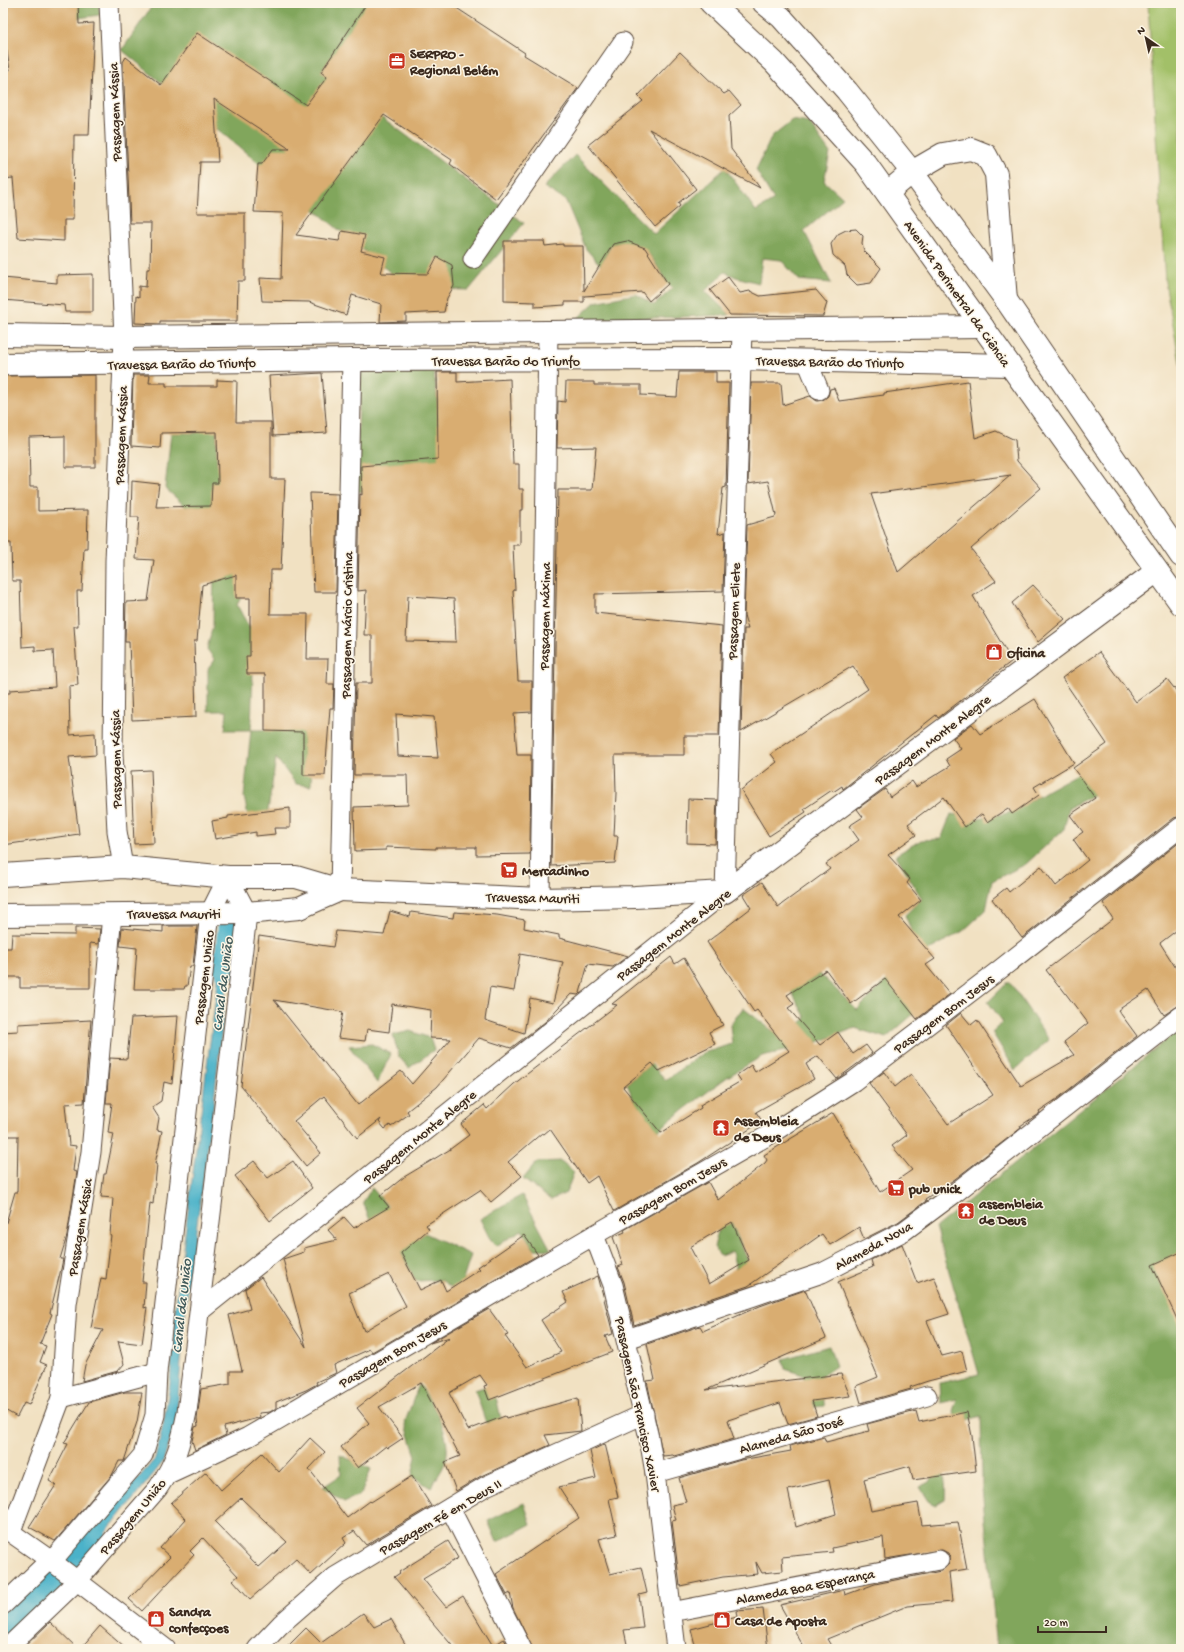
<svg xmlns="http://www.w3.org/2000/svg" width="1184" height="1652" viewBox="0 0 1184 1652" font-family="'Gochi Hand',sans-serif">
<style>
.green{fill:#a2c068;stroke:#6e7543}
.forest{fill:#81a65c;stroke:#5e683d}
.water{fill:#4bb2c9;stroke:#436e74}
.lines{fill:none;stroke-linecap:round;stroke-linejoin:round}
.canal{stroke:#4bb2c9;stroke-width:24}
.building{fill:#d9ad71;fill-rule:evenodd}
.street-casing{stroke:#564537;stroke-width:21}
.secondary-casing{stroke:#564537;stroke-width:24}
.street{stroke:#fff;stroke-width:19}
.secondary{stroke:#fff;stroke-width:22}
.labels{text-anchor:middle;stroke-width:3;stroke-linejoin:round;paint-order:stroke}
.poi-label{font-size:14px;font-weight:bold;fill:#3b2a1e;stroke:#fcf5e5;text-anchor:start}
.street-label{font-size:14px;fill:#3b2a1e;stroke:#fcf5e5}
.water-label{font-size:15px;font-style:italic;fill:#415a5a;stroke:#fcf5e5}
</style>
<rect width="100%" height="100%" fill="#fcf5e5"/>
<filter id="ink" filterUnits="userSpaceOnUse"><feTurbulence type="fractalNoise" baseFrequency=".025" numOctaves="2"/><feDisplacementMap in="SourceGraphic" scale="8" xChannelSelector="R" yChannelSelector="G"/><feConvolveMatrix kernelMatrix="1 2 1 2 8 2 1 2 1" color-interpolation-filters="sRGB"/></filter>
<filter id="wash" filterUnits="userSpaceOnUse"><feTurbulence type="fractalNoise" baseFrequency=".012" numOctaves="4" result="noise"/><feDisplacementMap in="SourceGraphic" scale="16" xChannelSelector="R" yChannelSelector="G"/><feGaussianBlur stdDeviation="0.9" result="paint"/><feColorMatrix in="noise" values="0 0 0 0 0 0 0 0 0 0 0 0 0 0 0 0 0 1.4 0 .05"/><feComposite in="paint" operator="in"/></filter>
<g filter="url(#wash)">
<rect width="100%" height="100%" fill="#f1e1c2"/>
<polygon class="green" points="1148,3 1181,3 1181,368 1165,282"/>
<g class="forest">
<polygon points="78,3 98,3 100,15 78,18"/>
<polygon points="154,3 370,3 321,72 524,223 469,290 409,288 122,50"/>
<path d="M792 120 809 123 830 153 824 181 843 198 804 231 831 283 799 280 781 260 762 258 759 283 736 277 725 272 705 291 730 315 575 321 595 302 636 294 654 305 673 288 668 284C652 259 647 238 612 244L604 258 603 268 586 249 566 201 544 187 575 155 654 234 725 168 756 211 774 200 756 170 772 136Z"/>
<polygon points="433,366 448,485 355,492 361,367"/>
<polygon points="216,410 217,465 240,469 233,512 186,507 165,488 171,433 197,433 197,416"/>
<polygon points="214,562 250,580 237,605 271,667 253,670 251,730 324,729 312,755 311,786 296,784 276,758 265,830 250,824 244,797 251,730 225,730 227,711 208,711 208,669 215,660 207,649 213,625"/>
<polygon points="1132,744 1098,792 1069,808 1064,829 1026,864 992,881 986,910 963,931 929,950 912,980 917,1011 886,1038 855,1028 810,1045 762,1056 726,1078 670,1120 650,1139 627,1084 651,1064 666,1080 703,1053 732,1044 730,1025 743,1008 782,1038 806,1018 791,991 820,974 857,1010 895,972 913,935 905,915 922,899 896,855 921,840 941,839 951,814 978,819 1013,812 1048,790"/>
<polygon points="1009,981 1049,1040 1015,1070 992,1032 1003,1022 988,1002"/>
<polygon points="1181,1028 1181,1649 997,1649 982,1488 981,1416 961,1422 953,1411 957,1399 941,1403 940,1383 979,1374 936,1227"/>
<polygon points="410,1031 430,1038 434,1050 409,1068 399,1057 393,1035"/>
<polygon points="372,1044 391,1054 377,1083 349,1046"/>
<polygon points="561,1161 574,1172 566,1193 551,1200 523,1179 537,1162"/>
<polygon points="372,1188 416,1240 425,1233 471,1255 463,1280 464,1296 441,1280 416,1281 398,1247 387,1246 369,1218 363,1202"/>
<polygon points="522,1195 551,1250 534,1249 522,1230 496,1246 489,1237 480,1219"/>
<polygon points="729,1217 755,1277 748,1287 737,1274 732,1252 720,1256 714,1247 718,1231"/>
<polygon points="829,1346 836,1366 817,1379 825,1406 815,1407 803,1375 785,1369 783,1359"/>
<path d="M419 1384C433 1404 454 1438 445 1463 442 1471 435 1480 431 1488L412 1476 416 1456 405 1422Z"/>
<polygon points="490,1385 497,1401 501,1419 486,1423 475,1390"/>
<polygon points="340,1455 371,1469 361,1494 344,1502 323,1487 341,1475"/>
<path d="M938 1466C946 1477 946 1485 945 1499L935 1505 929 1501 920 1487 930 1482Z"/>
<polygon points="524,1503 531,1524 497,1542 488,1521"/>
</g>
<g class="water">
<polygon points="222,937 232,938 213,1109 186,1302 176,1423 163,1462 119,1517 77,1563 68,1558 155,1459 163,1425 170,1383 175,1310 217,989"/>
<polygon points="47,1575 58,1586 3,1638 3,1619"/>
</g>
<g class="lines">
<g class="canal">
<polyline points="225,969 230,922"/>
<polyline points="3,1629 79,1556 95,1537"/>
</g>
</g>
<g id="blocks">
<g class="building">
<polygon points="3,3 78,3 79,24 94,23 89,135 74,135 73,220 64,220 64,241 18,238 13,178 3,179 3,71 10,70 3,27"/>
<polygon points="367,3 449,3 525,53 524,55 578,88 496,199 450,164 452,160 384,115 296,235 339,241 342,231 365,235 361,251 385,257 381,273 428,274 437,257 452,265 454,286 447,298 444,312 406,314 406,321 380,322 381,304 352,295 346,315 309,302 262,301 260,278 281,279 283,213 254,212 258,164 262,164 273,149 290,149 214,99 218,162 200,162 197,213 245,213 245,281 238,281 237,321 160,321 160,324 135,323 136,296 139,297 139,286 146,287 147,269 150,269 151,223 130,223 123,62 126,57 161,85 197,33 306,105 327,77 321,72"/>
<polygon points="680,52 724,94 729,91 741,105 729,116 731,149 760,188 649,129 696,189 678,203 680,206 655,227 588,145 643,101 638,96"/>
<polygon points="856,229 863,236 862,243 864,251 881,268 871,283 857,285 847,275 845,266 833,255 831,244 838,234 846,230"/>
<polygon points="504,241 544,241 545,246 563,244 563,246 583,246 584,291 613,244 627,241 645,248 668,284 649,301 642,292 584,296 584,302 565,302 565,305 535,307 535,302 504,301"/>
<polygon points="93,274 93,312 65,312 64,305 3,300 3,278 57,283 57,275"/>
<polygon points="728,277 740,293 750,291 760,296 816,290 827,303 823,316 730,315 710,290"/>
<path d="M437 372H457V382L510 379 513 464H519V489H523V510H520V545H513L515 590 513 591 518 681H532V712L514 713 517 755H531L530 854 476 855V847H436V849L386 847V850L355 851 354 807 408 805 407 775H354L356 683H372V635H364L366 590 358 591 360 494 362 495 361 466 438 459ZM408 596 454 599 456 642 406 641ZM396 714 434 717 438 758 398 756Z"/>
<polygon points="679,372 716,372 716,383 729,383 726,487 723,488 718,534 725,532 723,591 595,594 595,613 722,626 719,736 684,736 684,755 615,755 616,793 614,836 618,836 615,863 551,866 558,490 592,490 596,447 557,448 558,401 565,402 566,382 594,382 594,385 641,385 641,395 677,397"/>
<polygon points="322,373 327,433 273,436 269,376"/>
<polygon points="95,375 95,467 65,467 65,436 29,437 30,487 38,487 38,511 88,510 87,548 84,548 82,591 77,591 78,626 74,626 78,685 69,686 70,735 95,733 96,755 69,757 79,834 3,845 3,693 10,693 10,690 55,687 53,650 35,651 35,646 22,647 20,581 12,581 11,543 3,543 3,376"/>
<polygon points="133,375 150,375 149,383 166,383 166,386 217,386 217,380 237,381 236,422 271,422 271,479 285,479 281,570 271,570 270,614 308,614 307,659 328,659 327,684 334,684 333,708 330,708 325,775 303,775 303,732 265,731 265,674 247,674 246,656 250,656 250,598 236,598 236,575 202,585 197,641 194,641 196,717 132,720 129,642 125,642 126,602 148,601 154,560 136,559 139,517 131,517 132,481 159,484 156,507 211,506 212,483 218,483 217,432 161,433 160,448 131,446"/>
<path d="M968 381 975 438 996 431 1015 440 1017 461 1041 488 971 549 996 581 973 596 1012 661 938 718 936 715 843 789 842 786 833 792 832 790 804 809 806 812 769 836 741 790 777 762 771 754 868 689 853 666 741 732 744 629H748L744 615 747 525 775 517 776 515 768 481 748 484 751 383H781L783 405 810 396 817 401 823 400 828 396 830 389 834 388 839 401 884 395V393ZM1011 475 898 572 871 494Z"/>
<polygon points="310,493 338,494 336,592 314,592"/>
<polygon points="1033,585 1065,619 1038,642 1012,603"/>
<polygon points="1099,652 1136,702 1167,679 1181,697 1181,816 1174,818 1022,938 992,899 1006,888 1009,892 1041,866 1056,886 1088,860 1073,839 1083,832 1070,815 1095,798 1073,768 1107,744 1062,678"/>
<path d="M1035 699 1074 763 1034 787 1039 795 1012 814 1008 808 987 822 982 814 965 827 944 797 908 824 916 835 888 855 910 879 907 883 921 900 899 917 935 959 926 965 950 994 917 1019 885 979 851 1004 826 970 787 995 794 1004 788 1008 820 1045 838 1032 853 1054 866 1045 872 1053 837 1079 818 1056 806 1064 814 1079 756 1112 762 1121 698 1163 614 1211 597 1176 587 1183 550 1129 544 1134 542 1133 508 1162 522 1176 491 1202 480 1190 426 1225 429 1229 401 1253 420 1290 441 1280 446 1291 480 1269 478 1267 524 1235 538 1255 372 1352 370 1349 334 1365 336 1373 316 1382 317 1384 306 1390 276 1402V1408L270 1412 259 1413 260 1417 258 1418 224 1427 226 1435 195 1450 192 1441 195 1427 198 1426 197 1419 201 1389 230 1384V1371H242L229 1315 250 1309 245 1289 261 1277 306 1347 283 1259 304 1252V1248L337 1240 328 1230 344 1217 354 1228 389 1207 380 1196 404 1177 449 1150 469 1135 461 1124 484 1105 487 1109 514 1084 617 1005 612 1004 671 957 675 964 684 958 723 1025 709 1032 715 1044 659 1071 652 1063 623 1087 661 1133 701 1108 700 1105 741 1081 737 1075 751 1065 755 1072 789 1051 757 1010 754 1012 707 942 751 908 743 895 762 882 778 907 830 869 826 864 859 840 849 826 863 817 857 809 885 789 890 797 912 781 916 787 950 766 946 759 961 749 953 738 972 724 980 734ZM389 1274 406 1306 364 1331 349 1293Z"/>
<polygon points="151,770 154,843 134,844 131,771"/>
<polygon points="688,799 717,800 715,844 687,843"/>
<polygon points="290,808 290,828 274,828 275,834 256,836 256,832 215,839 212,821 228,818 228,816"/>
<path d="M1181 841V927L1160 943 1181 976V1004L1164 1015 1148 990 1118 1010 1137 1036 1057 1099 1039 1111 1040 1113 1020 1126 1021 1128 955 1179 925 1199 926 1201 898 1222 864 1239 859 1227 830 1245 822 1234 748 1286 634 1325 624 1282 618 1267 623 1265 613 1237 625 1232 624 1230 708 1182 718 1200 765 1163 767 1160 764 1155 833 1113 880 1192 912 1170 892 1146 907 1135 869 1083 884 1072 895 1087 911 1074 948 1124 993 1095 946 1025 961 1013 971 1025 977 1020 1021 1086 1074 1055 1064 1042 1088 1023 1060 986 1059 987 1046 970 1113 919 1103 903ZM732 1222 749 1260 709 1284 690 1247Z"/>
<path d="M390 911 410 917 411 912 453 918 454 912 497 915 525 920 524 928 559 935V938L628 956 613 967 588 964 580 993 578 995 571 994 545 1022 511 1048 479 1038 437 1087 407 1111 409 1114 391 1127 390 1125 385 1129 379 1122 381 1119 357 1138 324 1096 294 1121 321 1153 306 1166 241 1086 259 936 333 947 336 931 384 935ZM520 954 563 962 553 1003 530 998 524 1033 485 1020 490 987 514 991ZM274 1000 343 1012 338 1038 365 1041 367 1029 389 1032 392 1004 431 1010 430 1038 451 1039 412 1084 401 1071 358 1105Z"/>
<polygon points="163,926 197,926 193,966 190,966 187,986 185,986 184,989 134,989 137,948 120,946 122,928 163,932"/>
<polygon points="75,928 100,929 98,944 90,943 90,988 20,988 20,977 3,977 3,948 11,948 12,934 75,935"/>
<polygon points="178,1016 172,1084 164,1082 161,1101 152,1107 159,1118 157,1130 162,1131 155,1164 157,1164 153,1204 150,1203 142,1282 146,1282 144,1308 147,1307 142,1344 118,1341 124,1364 118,1371 82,1381 85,1365 103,1330 91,1328 101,1278 106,1279 111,1235 110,1235 113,1198 101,1197 104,1174 106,1174 114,1134 108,1133 112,1103 106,1103 110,1058 127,1059 131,1018"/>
<polygon points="91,1020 84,1103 65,1104 69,1145 76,1146 73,1171 77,1172 67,1236 60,1259 63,1259 61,1269 50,1313 52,1314 40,1344 46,1346 40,1362 47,1365 29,1405 24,1403 17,1417 3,1409 3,1233 15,1192 17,1192 18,1136 3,1136 3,1032 18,1031 18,1024"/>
<polygon points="254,1161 268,1178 293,1161 312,1188 270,1221 235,1176"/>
<polygon points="902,1244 917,1283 934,1277 949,1314 927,1321 942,1356 962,1351 967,1371 928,1381 910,1387 911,1389 861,1403 856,1386 878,1377 838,1282 873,1267 871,1260"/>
<polygon points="1181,1252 1181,1328 1152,1265"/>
<polygon points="598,1276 613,1334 605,1336 612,1352 489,1400 484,1386 487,1385 480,1375 449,1393 468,1430 505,1416 506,1418 578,1398 581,1431 545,1435 550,1445 481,1476 456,1491 445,1462 460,1456 421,1383 379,1407 403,1438 388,1448 386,1446 358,1468 341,1447 369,1423 357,1408 450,1337 430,1343 489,1309 508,1335 505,1336 527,1367 561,1352 541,1320 568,1302 563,1292"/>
<polygon points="805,1290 826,1338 706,1390 841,1374 850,1396 812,1401 817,1416 788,1424 780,1403 728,1420 734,1439 674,1456 673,1455 663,1456 647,1381 655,1380 647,1344 700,1326 703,1331 760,1306"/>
<polygon points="125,1392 142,1392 137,1422 124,1461 119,1461 112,1475 55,1541 29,1527 56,1485 49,1481 68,1444 64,1443 89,1402"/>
<path d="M916 1411 919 1422 967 1412 972 1436 976 1471 913 1480 910 1466 864 1479 871 1511 918 1503 922 1525 958 1522 967 1569 949 1572 952 1602 907 1606 827 1639 833 1649H805L780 1605 844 1590 845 1595 875 1584 941 1571 949 1564 950 1558 948 1553 942 1550 885 1559 883 1537 832 1548 833 1552 782 1557 783 1571 762 1573 756 1562 758 1574 723 1577 680 1586 672 1521 676 1520 672 1505 686 1502 679 1478 741 1460 791 1451 790 1446 824 1437 826 1442 869 1431 867 1424ZM829 1480 836 1514 796 1527 788 1490Z"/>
<path d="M310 1438 325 1452 309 1469 347 1518 370 1501 371 1502 412 1476 431 1506 366 1545 354 1531 343 1538 346 1543 311 1575 296 1559 250 1599 233 1580 238 1576 203 1538 190 1551 194 1555 142 1611 129 1599 170 1557 160 1548 186 1519 171 1503 206 1472 221 1490 262 1453 279 1472ZM241 1498 287 1542 259 1567 215 1522Z"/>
<polygon points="605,1444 618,1497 609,1499 617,1535 599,1539 610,1574 641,1567 647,1593 639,1595 643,1628 624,1630 628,1649 533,1649 513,1608 510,1593 507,1595 496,1574 579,1518 559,1487 596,1478 590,1451"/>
<polygon points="448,1541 458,1558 423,1579 446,1607 463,1596 493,1646 504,1639 510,1649 455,1649 394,1577 400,1573 399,1572"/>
<polygon points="763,1609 768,1649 696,1649 691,1629 737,1617 736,1611"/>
<polygon points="363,1613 374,1627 391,1619 408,1649 285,1649 306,1628 321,1643"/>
<polygon points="50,1622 78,1649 22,1649"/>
<polygon points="100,1626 126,1649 80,1649"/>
</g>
</g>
</g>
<g filter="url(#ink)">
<use href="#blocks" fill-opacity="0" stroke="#564537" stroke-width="1"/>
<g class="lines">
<g class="street-casing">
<g id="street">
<polyline points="109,3 124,337 115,561 113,753 117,831 123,867"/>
<polyline points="473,259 623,42"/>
<polyline points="807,361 819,390"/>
<polyline points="340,890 352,360"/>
<polyline points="540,899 548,332"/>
<polyline points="594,1235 613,1285 649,1438 655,1473 676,1649"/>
<polyline points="200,1311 725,892 742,330"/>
<polyline points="627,1339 822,1273 904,1231 955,1193 1181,1016"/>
<polyline points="61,1398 157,1372"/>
<polyline points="655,1473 927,1396"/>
<polyline points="168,1474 248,1437 594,1235 767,1136 854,1081 998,971 1181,827"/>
<polyline points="450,1508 522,1649"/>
<polyline points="3,1527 50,1560 166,1649"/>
<polyline points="11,1531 61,1398 67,1304 91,1152 112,914"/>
<polyline points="3,1605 50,1560 58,1554 143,1455 155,1415 157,1372 210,913 228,877"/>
<polyline points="671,1612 939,1560"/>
<path d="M6 1649 77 1581 158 1488C176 1462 181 1442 187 1412L245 932 247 913 228 877"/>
<polyline points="257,1649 281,1624 335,1577 486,1486 644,1414"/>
</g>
</g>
<g class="secondary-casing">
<g id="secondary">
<polyline points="711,3 774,62 866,164 1181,604"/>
<polyline points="764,3 781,17 847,91 912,172 1006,300 1181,556"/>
<polyline points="887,193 912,172 943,154 971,149 986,155 996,174 1006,300"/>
<polyline points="3,335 124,337 983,327"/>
<polyline points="3,364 352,360 740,359 1009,365"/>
<polyline points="3,875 123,867 228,877 296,877 340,890 540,899 635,897 725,892 1157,571"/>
<polyline points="3,915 247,913 299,908 340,890"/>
</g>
</g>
<use href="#street" class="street"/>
<use href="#secondary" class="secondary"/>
</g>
</g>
<defs>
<g id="office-square" transform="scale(0.9)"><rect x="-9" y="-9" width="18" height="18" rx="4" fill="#c8321e" stroke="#fcf5e5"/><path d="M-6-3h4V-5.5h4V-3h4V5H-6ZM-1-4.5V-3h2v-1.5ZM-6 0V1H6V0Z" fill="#fff"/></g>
<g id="shop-square" transform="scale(0.9)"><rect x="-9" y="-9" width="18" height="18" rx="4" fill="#c8321e" stroke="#fcf5e5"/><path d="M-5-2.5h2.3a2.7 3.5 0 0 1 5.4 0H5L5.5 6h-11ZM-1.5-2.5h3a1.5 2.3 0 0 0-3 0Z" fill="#fff"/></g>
<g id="supermarket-square" transform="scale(0.9)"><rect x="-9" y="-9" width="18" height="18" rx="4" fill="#c8321e" stroke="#fcf5e5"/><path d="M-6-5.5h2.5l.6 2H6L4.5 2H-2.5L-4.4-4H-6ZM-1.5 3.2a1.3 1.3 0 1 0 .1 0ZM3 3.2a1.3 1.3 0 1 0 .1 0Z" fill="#fff"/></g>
<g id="temple-square" transform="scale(0.9)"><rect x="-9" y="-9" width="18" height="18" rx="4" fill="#c8321e" stroke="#fcf5e5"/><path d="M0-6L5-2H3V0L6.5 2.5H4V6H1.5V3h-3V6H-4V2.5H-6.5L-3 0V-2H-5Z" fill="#fff"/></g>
</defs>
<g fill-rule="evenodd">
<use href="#office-square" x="397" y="61"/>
<use href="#shop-square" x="994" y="652"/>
<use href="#supermarket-square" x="509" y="870"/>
<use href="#temple-square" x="721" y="1128"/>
<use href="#supermarket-square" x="896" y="1188"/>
<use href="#temple-square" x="966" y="1211"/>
<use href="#shop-square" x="156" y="1619"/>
<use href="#shop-square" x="722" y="1620"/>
</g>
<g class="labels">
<g class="poi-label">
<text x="410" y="58">SERPRO -<tspan x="410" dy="16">Regional Belém</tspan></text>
<text x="1007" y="657">Oficina</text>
<text x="522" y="875">Mercadinho</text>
<text x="734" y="1125">Assembleia<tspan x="734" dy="16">de Deus</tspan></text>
<text x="909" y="1193">pub unick</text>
<text x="979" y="1208">assembleia<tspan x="979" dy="16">de Deus</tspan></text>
<text x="169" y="1616">Sandra<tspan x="169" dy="16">confecçoes</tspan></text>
<text x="735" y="1625">Casa de Aposta</text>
</g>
<g class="street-label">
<text transform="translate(114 112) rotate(-92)" y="5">Passagem Kássia</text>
<text transform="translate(958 293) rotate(55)" y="5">Avenida Perimetral da Ciência</text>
<text x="506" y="365">Travessa Barão do Triunfo</text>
<text transform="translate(830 361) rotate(1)" y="5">Travessa Barão do Triunfo</text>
<text transform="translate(182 363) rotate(-1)" y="5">Travessa Barão do Triunfo</text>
<text transform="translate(120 435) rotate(-88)" y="5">Passagem Kássia</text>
<text transform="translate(733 611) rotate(-88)" y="5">Passagem Eliete</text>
<text transform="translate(544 616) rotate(-89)" y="5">Passagem Máxima</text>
<text transform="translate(346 625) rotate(-89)" y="5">Passagem Márcio Cristina</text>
<text transform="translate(932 739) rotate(-37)" y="5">Passagem Monte Alegre</text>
<text transform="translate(115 759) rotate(-91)" y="5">Passagem Kássia</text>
<text transform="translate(533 897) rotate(1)" y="5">Travessa Mauriti</text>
<text x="174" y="918">Travessa Mauriti</text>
<text transform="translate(673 934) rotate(-38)" y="5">Passagem Monte Alegre</text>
<text transform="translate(203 977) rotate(-83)" y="5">Passagem União</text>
<text transform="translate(943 1013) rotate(-37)" y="5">Passagem Bom Jesus</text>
<text transform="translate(419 1136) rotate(-39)" y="5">Passagem Monte Alegre</text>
<text transform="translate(672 1190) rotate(-30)" y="5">Passagem Bom Jesus</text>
<text transform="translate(79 1227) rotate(-81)" y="5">Passagem Kássia</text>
<text transform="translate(873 1245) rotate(-29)" y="5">Alameda Nova</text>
<text transform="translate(392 1353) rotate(-30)" y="5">Passagem Bom Jesus</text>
<text transform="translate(639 1404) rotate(78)" y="5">Passagem São Francisco Xavier</text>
<text transform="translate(791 1434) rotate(-16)" y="5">Alameda São José</text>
<text transform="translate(132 1516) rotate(-50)" y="5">Passagem União</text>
<text transform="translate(440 1516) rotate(-30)" y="5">Passagem Fé em Deus II</text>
<text transform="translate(805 1586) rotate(-11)" y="5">Alameda Boa Esperança</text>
</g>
<g class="water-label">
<text transform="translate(222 984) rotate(-83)" y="5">Canal da União</text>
<text transform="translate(181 1306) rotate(-84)" y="5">Canal da União</text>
</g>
</g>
<rect width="1184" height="1652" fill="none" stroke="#fcf5e5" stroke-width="16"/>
<g transform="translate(1146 38) rotate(326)" stroke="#fcf5e5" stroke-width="3" paint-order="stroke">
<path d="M0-3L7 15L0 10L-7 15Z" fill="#3b2a1e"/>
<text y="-6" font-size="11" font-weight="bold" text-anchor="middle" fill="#3b2a1e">N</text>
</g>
<path d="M1038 1626v6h68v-6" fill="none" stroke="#3b2a1e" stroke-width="2"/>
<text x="1044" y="1626" font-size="12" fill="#3b2a1e" stroke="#fcf5e5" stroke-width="3" paint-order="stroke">20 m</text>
</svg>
